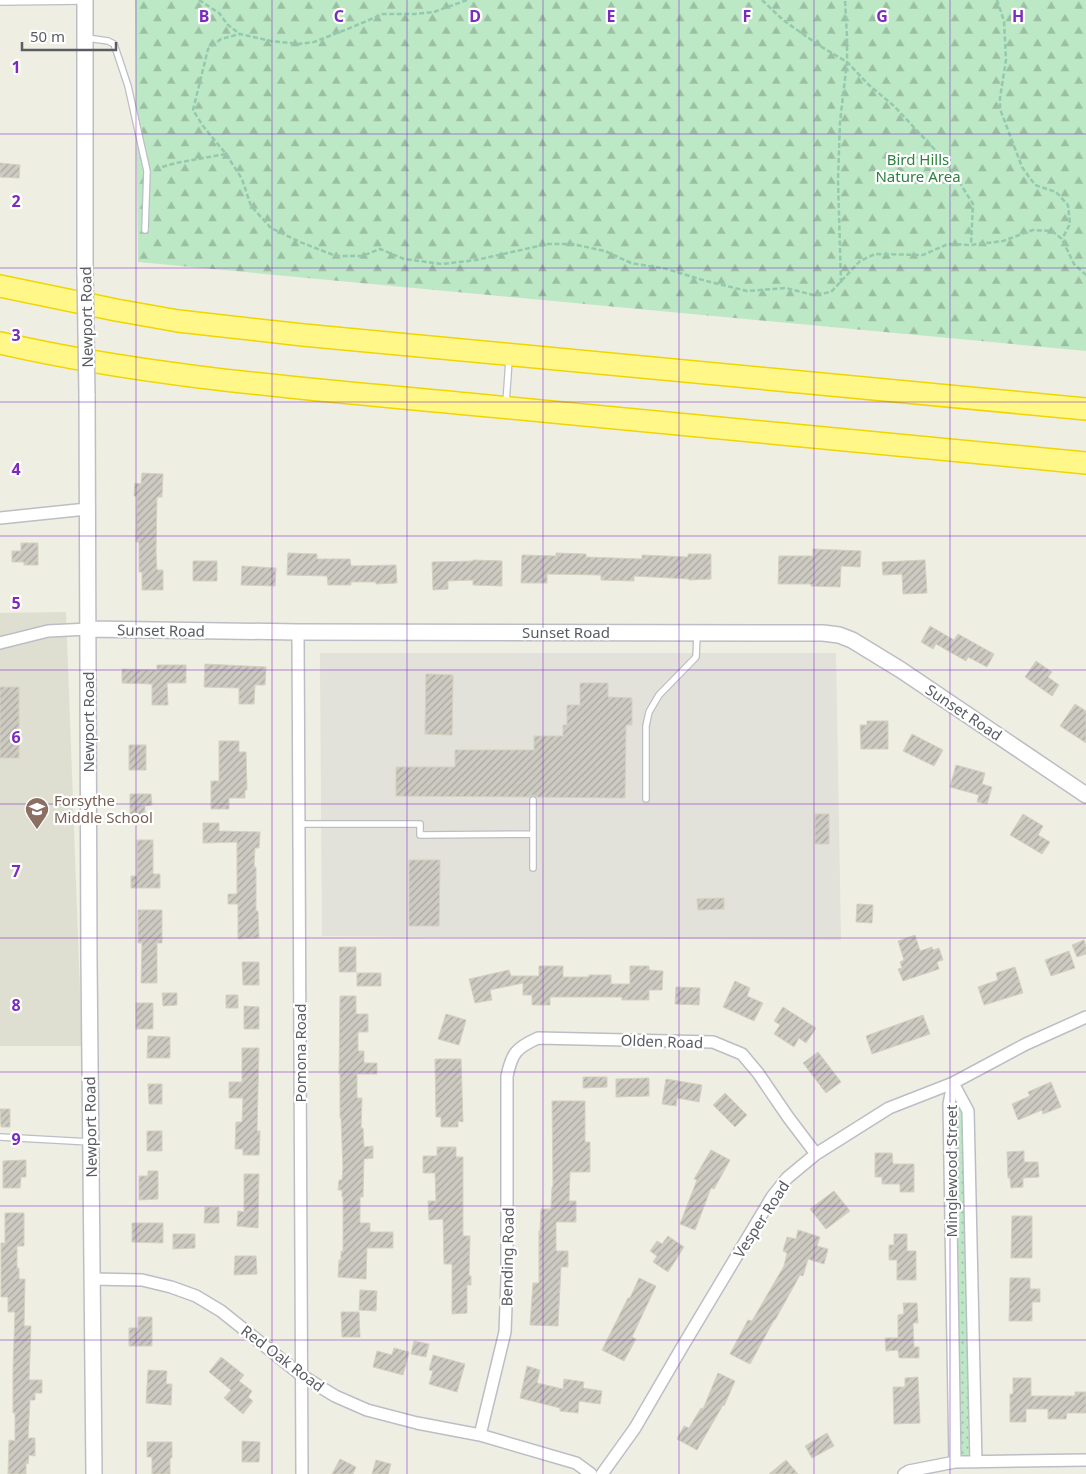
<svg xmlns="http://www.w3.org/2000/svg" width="1086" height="1474" font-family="'Noto Sans',sans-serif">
<defs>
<pattern id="grass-dots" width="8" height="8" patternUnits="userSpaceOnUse" patternTransform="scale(1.25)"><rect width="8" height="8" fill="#bce8c5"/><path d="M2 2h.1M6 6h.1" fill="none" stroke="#9cbfa4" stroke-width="1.8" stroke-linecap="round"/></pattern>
<pattern id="forest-firs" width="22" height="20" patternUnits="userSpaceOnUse" patternTransform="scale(1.25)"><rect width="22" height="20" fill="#bce8c5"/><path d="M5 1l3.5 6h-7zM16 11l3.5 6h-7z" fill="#9cbfa4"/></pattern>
<pattern id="building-hatch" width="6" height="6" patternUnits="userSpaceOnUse" patternTransform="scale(1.25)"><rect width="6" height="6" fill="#cccac1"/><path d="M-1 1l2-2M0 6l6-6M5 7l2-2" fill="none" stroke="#a9a7a0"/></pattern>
</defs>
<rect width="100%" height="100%" fill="#efeee2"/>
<path fill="#e2e1da" d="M320,653H836L841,940L322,936Z"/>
<path fill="#deded1" d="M66,612L82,1046H0V613Z"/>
<path fill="url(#grass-dots)" d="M957,1100L963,1104L969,1454L967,1457L963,1456L961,1453L956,1104Z"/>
<path fill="url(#forest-firs)" d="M135,0H1086V351L138,262Z"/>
<path fill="url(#building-hatch)" stroke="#d4d1c0" d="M0,163L20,165L19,178L0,177Z
M142,473L163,474L162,497H157L156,552L157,570H163V590H142V572H139V542H136L137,496H134L135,483L141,484Z
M21,543H38V565H24V562H12V551H21Z
M813,549L861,551L860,567L841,566L840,587L811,586V584H778L779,556H813Z
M288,553L317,554V559H350L351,566L396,565L397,583L376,584V582H351V585H328L327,576L287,575Z
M556,553L586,554V557L642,559V555L688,557V554H711V579L689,580V579L634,576V581L601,580V575L547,574V583H521L522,555L556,556Z
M473,560L502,561V586L473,585V580L448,581V589L433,590L432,562L473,561Z
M925,560L927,593L903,594L902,574L883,575L882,562Z
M193,561H217V581H193Z
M242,566L276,568L275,586L241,585Z
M930,626L954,640L958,634L994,654L987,667L968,657L966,661L936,644L933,649L921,642Z
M1036,661L1052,672L1048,677L1059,685L1052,696L1025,677Z
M205,664L266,667L265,685H255L254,704H239V688L204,687Z
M157,665H186V683H167L168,705H152V684L122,683V669L157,670Z
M426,674L453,675L452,735L425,734Z
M580,683H608V697L632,698V725H626L625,798L537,797L533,795L529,797L396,796V767H455V750H534V736H563V725H567V705H580Z
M0,687H19V758H0Z
M1075,704L1086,711V743L1060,726Z
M867,721H888V749H861L860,725H867Z
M912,734L943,750L934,766L903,751Z
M219,741H239V752H246L247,790H245V798H229V809H211V781H219Z
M129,745H146V770H129Z
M956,765L985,773L982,784L992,787L987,804L977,802L979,795L950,787Z
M130,794H151L152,805L145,806V816H130Z
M815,814H829V844H815Z
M1023,814L1043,826L1038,835L1050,842L1042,854L1010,835Z
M203,823H219V831L260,832L259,848H255L254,867H256V911H258L259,938L238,939V904H228V894H237V842L203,843Z
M137,840H153V874H160V888H131V876H137Z
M409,860H440L439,926H409Z
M724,898V909L698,910L697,899Z
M857,904L873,905L872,923L856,922Z
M138,910H162V943H157V983H141L142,943H138Z
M915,935L920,951L932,947L933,950L939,948L943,960L937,962L939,969L903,981L898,969L902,968L900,962L904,960L898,941Z
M1084,940L1086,947V954L1077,957L1072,945Z
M339,947H356V972H339Z
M1069,951L1075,968L1051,976L1045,960Z
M242,962H259V985H243Z
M539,966H563V977H589V975H611V984H630V966H649V970L663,971L662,990H649V1000H622V997H550V1005H532V995H523V983L490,990L492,1000L475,1003L469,979L509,970L511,976H539Z
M1015,967L1023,993L984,1005L978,987L998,980L996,973Z
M357,973H381V986H357Z
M735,981L750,988L747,996L763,1003L754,1021L723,1007Z
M676,987L700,988L699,1005L675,1004Z
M162,993H177V1005L163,1006Z
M226,995H238V1008H226Z
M340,996H356V1014H368V1032H358V1051H364V1063H377V1074H357V1098H362L361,1128H363L364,1147L373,1146V1158L364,1159L363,1197H360V1223H370V1232H393V1248H367L366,1279L338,1277L339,1260H341V1251L343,1252V1197H342V1190H338L339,1180H342L343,1168L341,1118H340V1074H339Z
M136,1003H153V1029H136Z
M244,1006L259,1007V1029H244Z
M783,1007L816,1028L806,1043L799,1038L794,1047L774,1034L780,1025L774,1021Z
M446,1014L466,1020L459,1045L438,1039Z
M923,1015L930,1034L872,1054L866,1036Z
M148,1036L170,1037V1058H147Z
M242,1048H259L257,1131H260L259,1155H243V1149H235L236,1122H242L243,1098H229V1082H242Z
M818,1052L841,1082L826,1093L803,1063Z
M435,1059H461L463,1122L458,1121V1127H441V1117H436Z
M583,1077H607V1087L583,1088Z
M649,1078V1096L616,1097V1079Z
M666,1079L702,1085L699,1102L677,1098L676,1106L662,1104Z
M1051,1082L1061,1107L1043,1114L1042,1110L1018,1120L1012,1104L1030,1096L1028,1092Z
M148,1084H162V1104H149Z
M725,1093L747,1115L735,1127L713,1105Z
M552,1101H585V1142H590V1172H570L569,1201H576V1222H556V1251H568V1267H561L558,1326L530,1325L533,1283H539V1231H540L541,1209H551L552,1187H553Z
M0,1109H10V1127H1Z
M147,1131H162V1151H147Z
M437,1147H456V1157H463V1236H470L469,1276H471V1285H467V1313L452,1314V1264H444L443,1219L429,1220L428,1201H436L435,1173H423V1156H437Z
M711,1150L730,1160L714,1189L711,1188L695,1230L680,1224L697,1180L694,1179Z
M1024,1151V1162H1038L1039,1177L1023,1178V1187L1011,1188L1010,1178H1008L1007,1152Z
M875,1153H892L893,1164H914V1192H900V1184H882V1177H875Z
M26,1160V1177H21L20,1188H3V1161Z
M148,1171H158V1199L139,1200V1176H148Z
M244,1174H259L258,1228L237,1226L238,1211L244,1212Z
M834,1191L850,1211L826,1229L810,1209Z
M205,1207H219V1223H204Z
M5,1213H24V1246H17V1268H19V1279H25L24,1326H31L29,1380H42V1393H35V1400H30L28,1438H35V1456L29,1455L28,1464L26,1463V1474H8L9,1440L15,1441V1413H13V1369L15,1312H8V1297H1V1243H5Z
M1012,1216H1032V1258H1011Z
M132,1223H163V1243L132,1242Z
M798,1230L820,1237L817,1246L828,1249L824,1264L808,1259L803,1276L800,1275L775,1320H774L750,1364L730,1354L748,1320L752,1321L784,1266L787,1253L783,1251L787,1237L796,1239Z
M173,1234H195V1248L173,1249Z
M894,1234H907V1251H916V1280H897V1260H889V1245H894Z
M668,1236L684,1247L668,1272L653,1262L657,1256L650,1251L657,1241L662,1244Z
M235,1256H256L257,1274L234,1275Z
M639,1278L656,1286L632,1337L636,1339L624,1361L602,1350L628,1298H630Z
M1010,1278H1030V1289H1040V1302H1032V1321H1009Z
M360,1290L377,1291L376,1311L359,1310Z
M903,1303H917L918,1323H913L914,1347H919V1358H899L898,1350L886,1351L885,1338H898V1315L904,1314Z
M341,1312H359L360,1337H342Z
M138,1317H152V1346H129V1328H138Z
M414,1341L429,1344L426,1357L411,1354Z
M394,1348L409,1352L403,1375L373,1367L377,1351L392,1355Z
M433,1355L465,1364L457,1392L429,1384L433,1371L429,1370Z
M221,1357L244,1375L239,1381L252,1391L248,1397L253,1401L243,1414L224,1398L231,1390L209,1372Z
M527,1366L540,1370L537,1383L563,1389L564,1379L584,1382L583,1388L602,1391L600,1404L579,1401L578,1413L560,1411V1408L520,1398Z
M148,1370L167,1371L166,1384H172L171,1405L146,1403Z
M718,1373L735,1381L724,1406L723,1405L697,1450L677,1439L684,1426L689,1428L701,1408L703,1409Z
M918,1377L920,1423L894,1424L893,1387H905V1378Z
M1013,1378H1031V1396H1075V1392H1086V1413H1067L1066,1419H1048V1409H1026V1422H1010V1394H1013Z
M827,1433L834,1446L812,1458L805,1446Z
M242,1441L260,1442L259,1462H242Z
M147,1442H172V1458H170V1474H152V1457H147Z
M340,1459L356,1467L353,1474H332Z
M376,1460L391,1464L388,1474H372Z
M786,1460L798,1474H769Z"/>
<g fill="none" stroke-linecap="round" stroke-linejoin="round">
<g stroke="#bcbec5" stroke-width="8">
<path id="service" d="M0,2L85,1
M87,38L108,41L114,44L128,86L147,171L145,230
M506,403L509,360
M646,799V726L649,712L659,695L696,657L697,635
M533,800V834
M299,824H420V835L533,834V868
M0,1137L90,1142"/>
</g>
<g stroke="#bcbec5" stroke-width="14">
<path id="minor" d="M0,518L87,509
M298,632L302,1474
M0,643L48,631L88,629
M953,1083L968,1111L976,1462
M953,1083L949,1104L955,1462
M92,1279L142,1280L171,1287L196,1296L221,1311L301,1375L335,1396L367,1410L417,1423L480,1435L576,1463L591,1474
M480,1435L505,1332L507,1279V1076C512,1053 516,1048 538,1038L713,1042L742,1054L758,1073L788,1117L816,1154
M602,1474L635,1428L681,1349L772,1197L787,1178L816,1154L889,1108L953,1083L1026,1044L1086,1017
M904,1474L909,1471L955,1462L1086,1460"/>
</g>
<g stroke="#bcbec5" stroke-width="18">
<path id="tertiary" d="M85,0V273
M87,394L89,959L94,1474
M88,629L298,632L771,633H823L839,635L852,640L901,670L1086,795"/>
</g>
<g stroke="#f1d500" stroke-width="24">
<path id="motorway" d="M0,286L116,310L178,321L303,335L1086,409
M0,343C153,378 312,389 468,404C674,424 880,443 1086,463"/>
</g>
<path stroke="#94c9ae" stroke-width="2.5" stroke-dasharray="5 2.5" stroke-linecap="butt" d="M199,0L219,13L228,25L240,34
M467,0L434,12L415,14H383L350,28L314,42L298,44L271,41L240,34L221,39L208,49L193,110L203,126L226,154L242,179L251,206L271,228L300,242L336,256H362L380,249L404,259L442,264L476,260L548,244H572L605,251L631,263L667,269L706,281L747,291L786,288L813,295L831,292L860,261L875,254L923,255L948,244L971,245L1003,241L1033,230L1052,231L1062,239L1074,264L1086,275
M762,0L783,20L820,46L847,62L869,85L894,106L938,153L958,180L973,204L971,245
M997,0L1004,21L1006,60L1000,98V109L1022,167L1035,185L1056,192L1068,205L1070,224L1062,239
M155,169L176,163L226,154
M841,283L838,180L840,122L847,62V37L845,0"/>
<use href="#service" stroke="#fff" stroke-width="5.5"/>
<use href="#minor" stroke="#fff" stroke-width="11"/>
<use href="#tertiary" stroke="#fff" stroke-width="15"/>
<use href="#motorway" stroke="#fff889" stroke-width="21"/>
<g stroke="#bcbec5" stroke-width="18" stroke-linecap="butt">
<path id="tertiary-bridge" d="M85,273L87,394"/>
</g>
<use href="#tertiary-bridge" stroke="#fff" stroke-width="15"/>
</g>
<path fill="none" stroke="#7b2cbf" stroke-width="1" stroke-opacity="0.55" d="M136,0V1474M272,0V1474M407,0V1474M543,0V1474M679,0V1474M814,0V1474M950,0V1474M0,134H1086M0,268H1086M0,402H1086M0,536H1086M0,670H1086M0,804H1086M0,938H1086M0,1072H1086M0,1206H1086M0,1340H1086"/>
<defs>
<g id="school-pin" transform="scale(1.25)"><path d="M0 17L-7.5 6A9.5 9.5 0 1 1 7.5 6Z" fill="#8d6e63" stroke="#fff"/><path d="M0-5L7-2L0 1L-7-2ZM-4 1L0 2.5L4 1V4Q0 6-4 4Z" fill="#fff"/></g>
</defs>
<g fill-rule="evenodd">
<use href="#school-pin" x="37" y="809"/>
</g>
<g text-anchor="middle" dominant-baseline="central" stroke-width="4.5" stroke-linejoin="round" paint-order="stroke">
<g font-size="15" fill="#2d8242" stroke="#fff">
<text x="918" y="159">Bird Hills<tspan x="918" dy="17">Nature Area</tspan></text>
</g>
<g font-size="15" fill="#5a5d64" stroke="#fff">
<text transform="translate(86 317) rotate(-91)">Newport Road</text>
<text transform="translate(161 630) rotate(1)">Sunset Road</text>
<text x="566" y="632">Sunset Road</text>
<text transform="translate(964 712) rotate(34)">Sunset Road</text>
<text transform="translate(88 722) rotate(-90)">Newport Road</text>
<text transform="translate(662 1041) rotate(2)">Olden Road</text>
<text transform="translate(300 1053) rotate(-90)">Pomona Road</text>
<text transform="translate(90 1127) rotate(-91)">Newport Road</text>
<text transform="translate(951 1171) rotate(-90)">Minglewood Street</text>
<text transform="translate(761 1219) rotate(-57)">Vesper Road</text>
<text transform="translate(507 1257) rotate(-89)">Bending Road</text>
<text transform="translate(283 1358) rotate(37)">Red Oak Road</text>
</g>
<g font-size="15" fill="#785e54" stroke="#fff" text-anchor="start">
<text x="54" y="800">Forsythe<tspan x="54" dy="17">Middle School</tspan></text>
</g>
</g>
<g font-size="16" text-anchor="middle" font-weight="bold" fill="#7b2cbf" stroke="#fff" stroke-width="4.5" stroke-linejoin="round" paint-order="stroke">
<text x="204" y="22">B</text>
<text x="339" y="22">C</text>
<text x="475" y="22">D</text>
<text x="611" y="22">E</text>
<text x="747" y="22">F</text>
<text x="882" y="22">G</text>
<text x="1018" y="22">H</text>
<text x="16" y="73">1</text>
<text x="16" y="207">2</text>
<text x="16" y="341">3</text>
<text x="16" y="475">4</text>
<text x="16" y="609">5</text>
<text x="16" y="743">6</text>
<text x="16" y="877">7</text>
<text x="16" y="1011">8</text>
<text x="16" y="1145">9</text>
</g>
<path d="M22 42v8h94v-8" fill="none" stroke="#5a5d64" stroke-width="2.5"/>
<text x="30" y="42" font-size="15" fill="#5a5d64" stroke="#ffffff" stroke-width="4" paint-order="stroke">50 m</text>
</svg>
